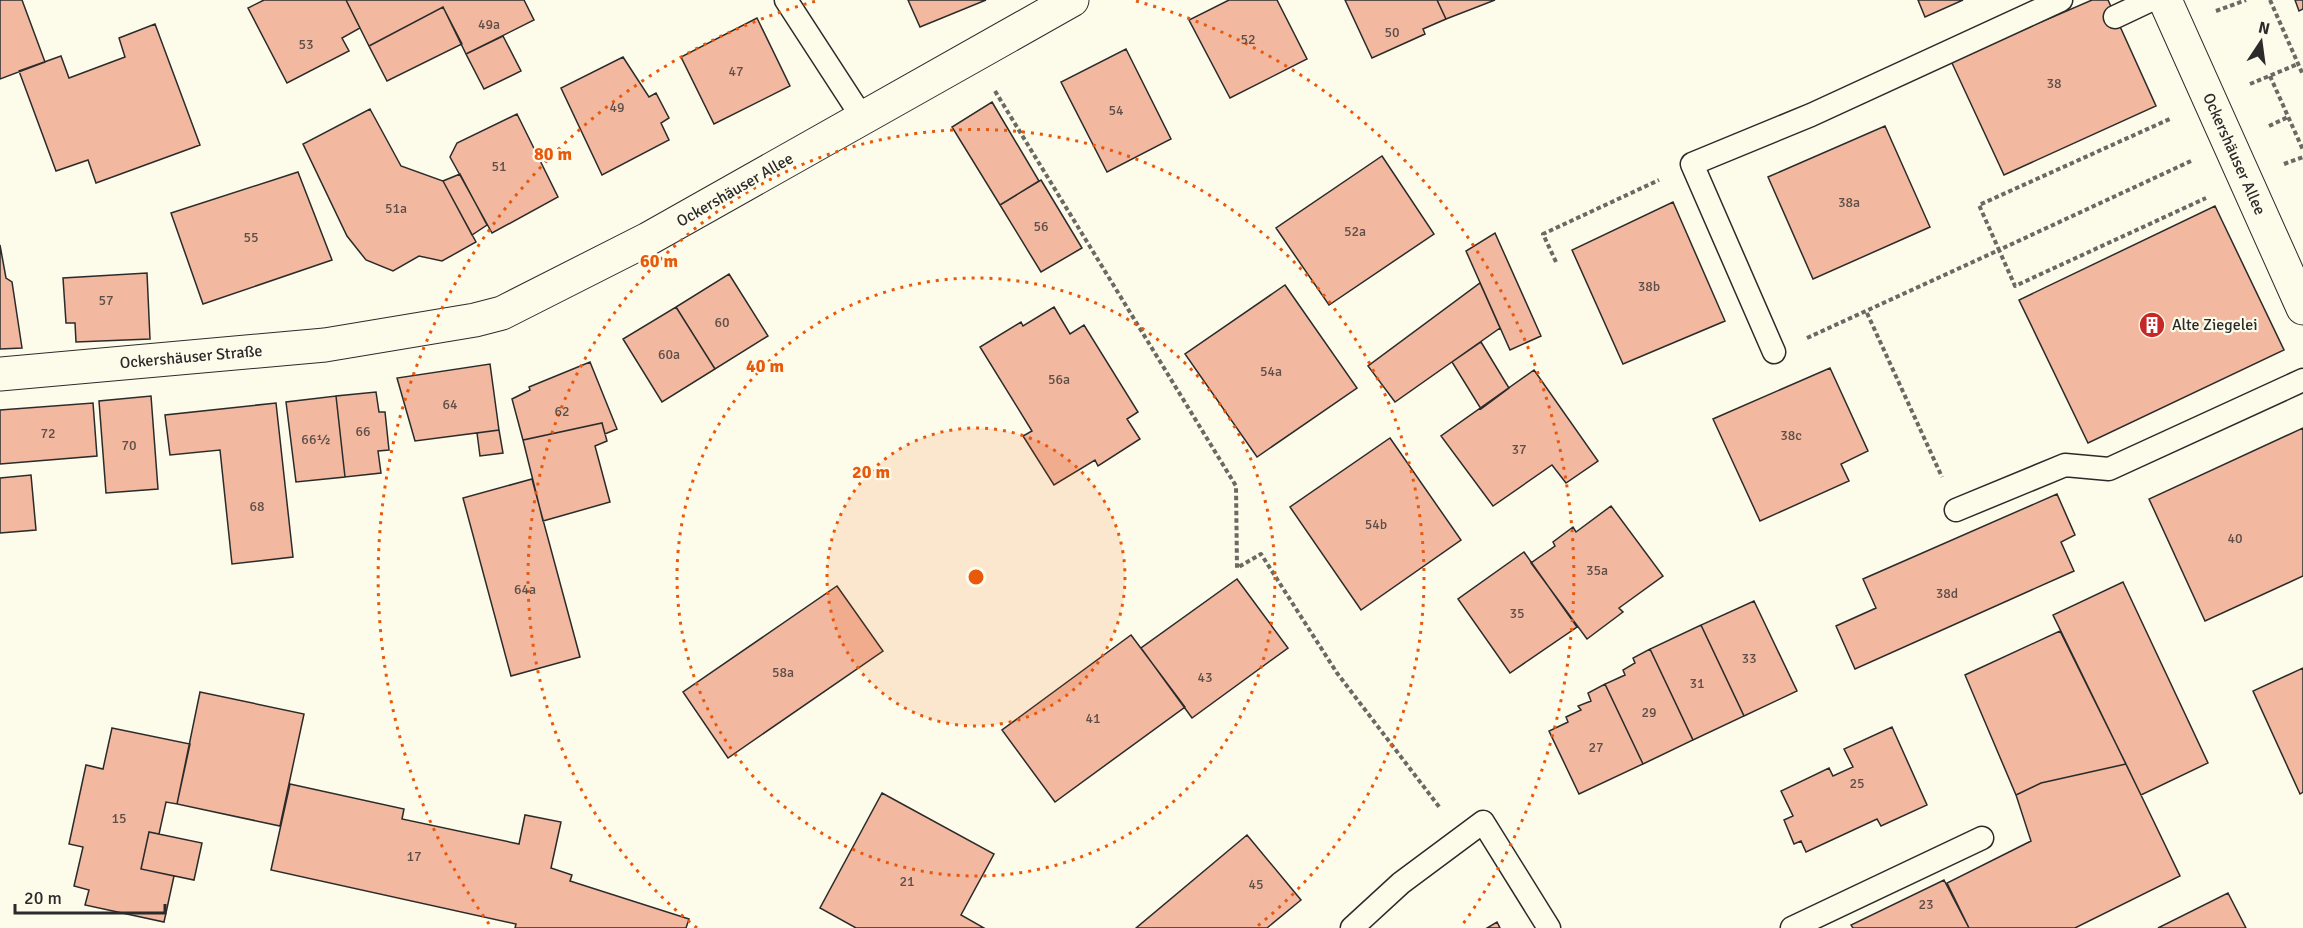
<svg xmlns="http://www.w3.org/2000/svg" width="2303" height="928" font-family="Signika,sans-serif">
<rect width="100%" height="100%" fill="#fdfbea"/>
<path fill="#f2b8a0" stroke="#2b2b2b" stroke-width="1.5" d="M0,0H22L45,62L0,79Z
M264,0H346L360,28L342,38L349,51L287,83L248,8Z
M346,0H524L534,20L466,54L443,7L369,46Z
M908,0H986L920,27Z
M1229,0H1277L1307,59L1230,98L1189,20Z
M1345,0H1437L1446,19L1423,29L1425,34L1372,58Z
M1437,0H1495L1446,19Z
M1918,0H1963L1925,17Z
M2092,0H2108L2156,106L2004,175L1951,61Z
M2295,0H2303V9L2299,11Z
M443,7L462,44L387,81L369,46Z
M757,18L790,86L714,124L681,57Z
M155,24L200,145L96,183L88,160L56,171L19,71L61,56L69,78L125,57L119,38Z
M503,36L521,71L484,89L466,54Z
M1126,49L1171,139L1107,172L1061,82Z
M623,57L649,97L656,93L669,118L661,123L669,140L602,175L561,88Z
M992,102L1039,181L1000,205L952,127Z
M370,109L401,166L443,181L476,242L442,261L419,256L393,271L366,260L347,236L303,144Z
M517,114L558,197L492,233L450,157L457,143Z
M1885,126L1930,227L1813,279L1768,177Z
M1382,156L1434,234L1329,305L1276,228Z
M298,172L332,260L203,304L171,213Z
M460,174L487,225L472,235L443,181Z
M1041,180L1082,248L1041,272L1000,205Z
M1673,202L1725,321L1623,364L1572,250Z
M2215,206L2284,350L2088,443L2019,300Z
M1495,233L1541,336L1510,350L1466,251Z
M0,245L6,278L12,282L22,348L0,349Z
M147,273L150,339L76,342L75,323H66L63,278Z
M729,274L768,336L715,369L676,307Z
M1480,283L1500,328L1395,402L1368,366Z
M1285,285L1357,388L1257,457L1185,354Z
M676,307L715,369L662,402L623,339Z
M1054,307L1070,334L1084,325L1138,412L1127,419L1140,439L1098,466L1095,460L1054,485L1023,436L1032,431L980,347L1021,322L1023,326Z
M1481,342L1509,388L1481,409L1452,362Z
M590,362L617,429L605,434L602,423L523,440L512,399L530,390L529,387Z
M490,364L499,430L415,441L397,378Z
M1830,368L1868,451L1841,464L1849,481L1760,521L1713,419Z
M1534,370L1598,461L1566,483L1552,465L1493,506L1441,436Z
M376,392L379,412H385L389,450L378,451L381,473L345,477L336,396Z
M151,396L158,489L106,493L99,401Z
M336,396L345,477L296,482L286,402Z
M93,403L97,456L0,464V410Z
M276,403L293,557L232,564L220,450L170,455L165,415Z
M602,423L607,441L595,446L610,502L543,521L523,440Z
M2303,428V576L2205,621L2149,499Z
M499,430L503,453L480,456L477,433Z
M1390,438L1461,540L1361,610L1290,507Z
M31,475L36,530L0,533V478Z
M532,479L580,657L511,676L463,498Z
M2057,494L2075,535L2061,542L2074,571L1855,669L1836,626L1876,608L1863,579Z
M1611,506L1663,576L1619,608L1623,612L1587,639L1531,563L1555,546L1553,542L1573,527L1576,532Z
M1524,552L1577,627L1510,673L1458,599Z
M1237,579L1288,648L1192,718L1141,648Z
M2123,582L2208,763L2141,795L2053,615Z
M837,586L883,651L728,758L683,692Z
M1754,601L1797,691L1744,716L1701,625Z
M1701,625L1744,716L1693,740L1650,649Z
M2060,631L2126,764L2041,783L2016,795L1965,675Z
M1131,635L1185,707L1055,802L1002,730Z
M1650,649L1693,740L1643,764L1605,684L1625,675L1623,670L1635,663L1633,658Z
M2303,668V792L2300,794L2253,691Z
M1605,684L1643,764L1579,794L1549,731L1568,722L1566,717L1581,710L1578,706L1591,701L1588,693Z
M200,692L304,714L280,826L177,804Z
M1892,727L1927,805L1881,826L1877,819L1806,852L1801,841L1794,844L1784,820L1793,816L1781,791L1829,768L1833,776L1853,767L1844,749Z
M112,728L190,744L177,804L166,802L159,834L149,832L141,869L174,876L164,922L85,905L89,890L74,886L83,847L69,844L86,765L103,769Z
M2126,764L2180,876L2075,928H1969L1947,883L2031,841L2016,795L2041,783Z
M290,784L404,809L402,819L519,844L525,815L561,822L551,868L572,875L570,881L689,919L686,928H515L516,924L271,870Z
M882,793L994,854L961,915L984,928H856L820,908Z
M149,832L202,843L194,880L141,869Z
M1247,835L1301,900L1267,928H1136Z
M1944,880L1969,928H1853L1851,925Z
M2228,893L2246,928H2158Z
M1497,922L1500,928H1487Z"/>
<g fill="none" stroke-linecap="round" stroke-linejoin="round">
<g stroke="#2b2b2b" stroke-width="25">
<path id="lane" d="M786,0L862,117
M2115,17L2151,0
M1774,352L1692,164L1811,115L2061,0
M1956,510L2065,465L2109,469L2303,380
M1352,928L1401,883L1483,822L1549,928
M1792,928L1982,838"/>
</g>
<g stroke="#2b2b2b" stroke-width="35">
<path id="street" d="M2165,0L2303,308"/>
</g>
<g stroke="#2b2b2b" stroke-width="35">
<path id="secondary" d="M0,374L325,345L475,320L502,313L648,239L1072,0"/>
</g>
<path stroke="#6a6964" stroke-width="4" stroke-dasharray="4.5 3" stroke-linecap="butt" d="M2270,0L2303,75
M2216,11L2246,0
M2270,76L2303,150
M2250,84L2298,64
M995,91L1236,486L1237,568L1261,554L1337,673L1440,808
M2269,126L2288,117
M2191,161L1999,250L2015,286L2206,198
M2284,164L2303,157
M1556,262L1543,234L1659,180
M1867,313L1942,477
M1807,338L1999,250L1979,205L2172,118"/>
<use href="#lane" stroke="#fdfbea" stroke-width="22"/>
<use href="#street" stroke="#fdfbea" stroke-width="33"/>
<use href="#secondary" stroke="#fdfbea" stroke-width="33"/>
</g>
<circle cx="976" cy="577" r="149" fill="#e8590c" fill-opacity=".12"/>
<g fill="none" stroke="#e8590c" stroke-width="3" stroke-dasharray="3 6">
<circle cx="976" cy="577" r="149"/>
<circle cx="976" cy="577" r="299"/>
<path d="M697 928A448 448 0 1 1 1255 928"/>
<path d="M489 924A598 598 0 0 1 816 1M1136 1A598 598 0 0 1 1463 924"/>
</g>
<defs>
<g id="building-disc" transform="scale(1.35)"><circle r="9.5" fill="#c62828" stroke="#fdfbea"/><path d="M-4-6H4V6H1V3H-1V6H-4ZM-2.5-4.3h1.7v1.8h-1.7ZM.8-4.3h1.7v1.8H.8ZM-2.5-1h1.7V.8h-1.7ZM.8-1h1.7V.8H.8Z" fill="#fff"/></g>
</defs>
<g fill-rule="evenodd">
<use href="#building-disc" x="2152" y="325"/>
</g>
<g text-anchor="middle" dominant-baseline="central" stroke-width="4.5" stroke-linejoin="round" paint-order="stroke">
<g font-size="14" fill="#5d4e48">
<text x="489" y="24">49a</text>
<text x="1392" y="32">50</text>
<text x="1248" y="39">52</text>
<text x="306" y="44">53</text>
<text x="736" y="71">47</text>
<text x="2054" y="83">38</text>
<text x="617" y="107">49</text>
<text x="1116" y="110">54</text>
<text x="499" y="166">51</text>
<text x="1849" y="202">38a</text>
<text x="396" y="208">51a</text>
<text x="1041" y="226">56</text>
<text x="1355" y="231">52a</text>
<text x="251" y="237">55</text>
<text x="1649" y="286">38b</text>
<text x="106" y="300">57</text>
<text x="722" y="322">60</text>
<text x="669" y="354">60a</text>
<text x="1271" y="371">54a</text>
<text x="1059" y="379">56a</text>
<text x="450" y="404">64</text>
<text x="562" y="411">62</text>
<text x="363" y="431">66</text>
<text x="48" y="433">72</text>
<text x="1791" y="435">38c</text>
<text x="316" y="439">66½</text>
<text x="129" y="445">70</text>
<text x="1519" y="449">37</text>
<text x="257" y="506">68</text>
<text x="1376" y="524">54b</text>
<text x="2235" y="538">40</text>
<text x="1597" y="570">35a</text>
<text x="525" y="589">64a</text>
<text x="1947" y="593">38d</text>
<text x="1517" y="613">35</text>
<text x="1749" y="658">33</text>
<text x="783" y="672">58a</text>
<text x="1205" y="677">43</text>
<text x="1697" y="683">31</text>
<text x="1649" y="712">29</text>
<text x="1093" y="718">41</text>
<text x="1596" y="747">27</text>
<text x="1857" y="783">25</text>
<text x="119" y="818">15</text>
<text x="414" y="856">17</text>
<text x="907" y="881">21</text>
<text x="1256" y="884">45</text>
<text x="1926" y="904">23</text>
</g>
<g font-size="16" fill="#2b2b2b" stroke="#fdfbea">
<text transform="translate(2234 154) rotate(66)">Ockershäuser Allee</text>
<text transform="translate(735 190) rotate(-30)">Ockershäuser Allee</text>
<text transform="translate(191 357) rotate(-5)">Ockershäuser Straße</text>
</g>
<g font-size="16" fill="#2b2b2b" stroke="#fdfbea" text-anchor="start">
<text x="2172" y="325">Alte Ziegelei</text>
</g>
</g>
<circle cx="976" cy="577" r="9" fill="#e8590c" stroke="#fdfbea" stroke-width="3"/>
<g font-size="18" text-anchor="middle" font-weight="bold" fill="#e8590c" stroke="#fdfbea" stroke-width="4.5" stroke-linejoin="round" paint-order="stroke">
<text x="553" y="160">80 m</text>
<text x="659" y="267">60 m</text>
<text x="765" y="372">40 m</text>
<text x="871" y="478">20 m</text>
</g>
<g transform="translate(2261 42) rotate(13)" stroke="#fdfbea" stroke-width="4.5" paint-order="stroke">
<path d="M0-4.5L10 22L0 15L-10 22Z" fill="#2b2b2b"/>
<text y="-9" font-size="16" font-weight="bold" text-anchor="middle" fill="#2b2b2b">N</text>
</g>
<path d="M15 904v9h150v-9" fill="none" stroke="#2b2b2b" stroke-width="3"/>
<text x="24" y="904" font-size="18" fill="#2b2b2b" stroke="#fdfbea" stroke-width="4.5" paint-order="stroke">20 m</text>
</svg>
